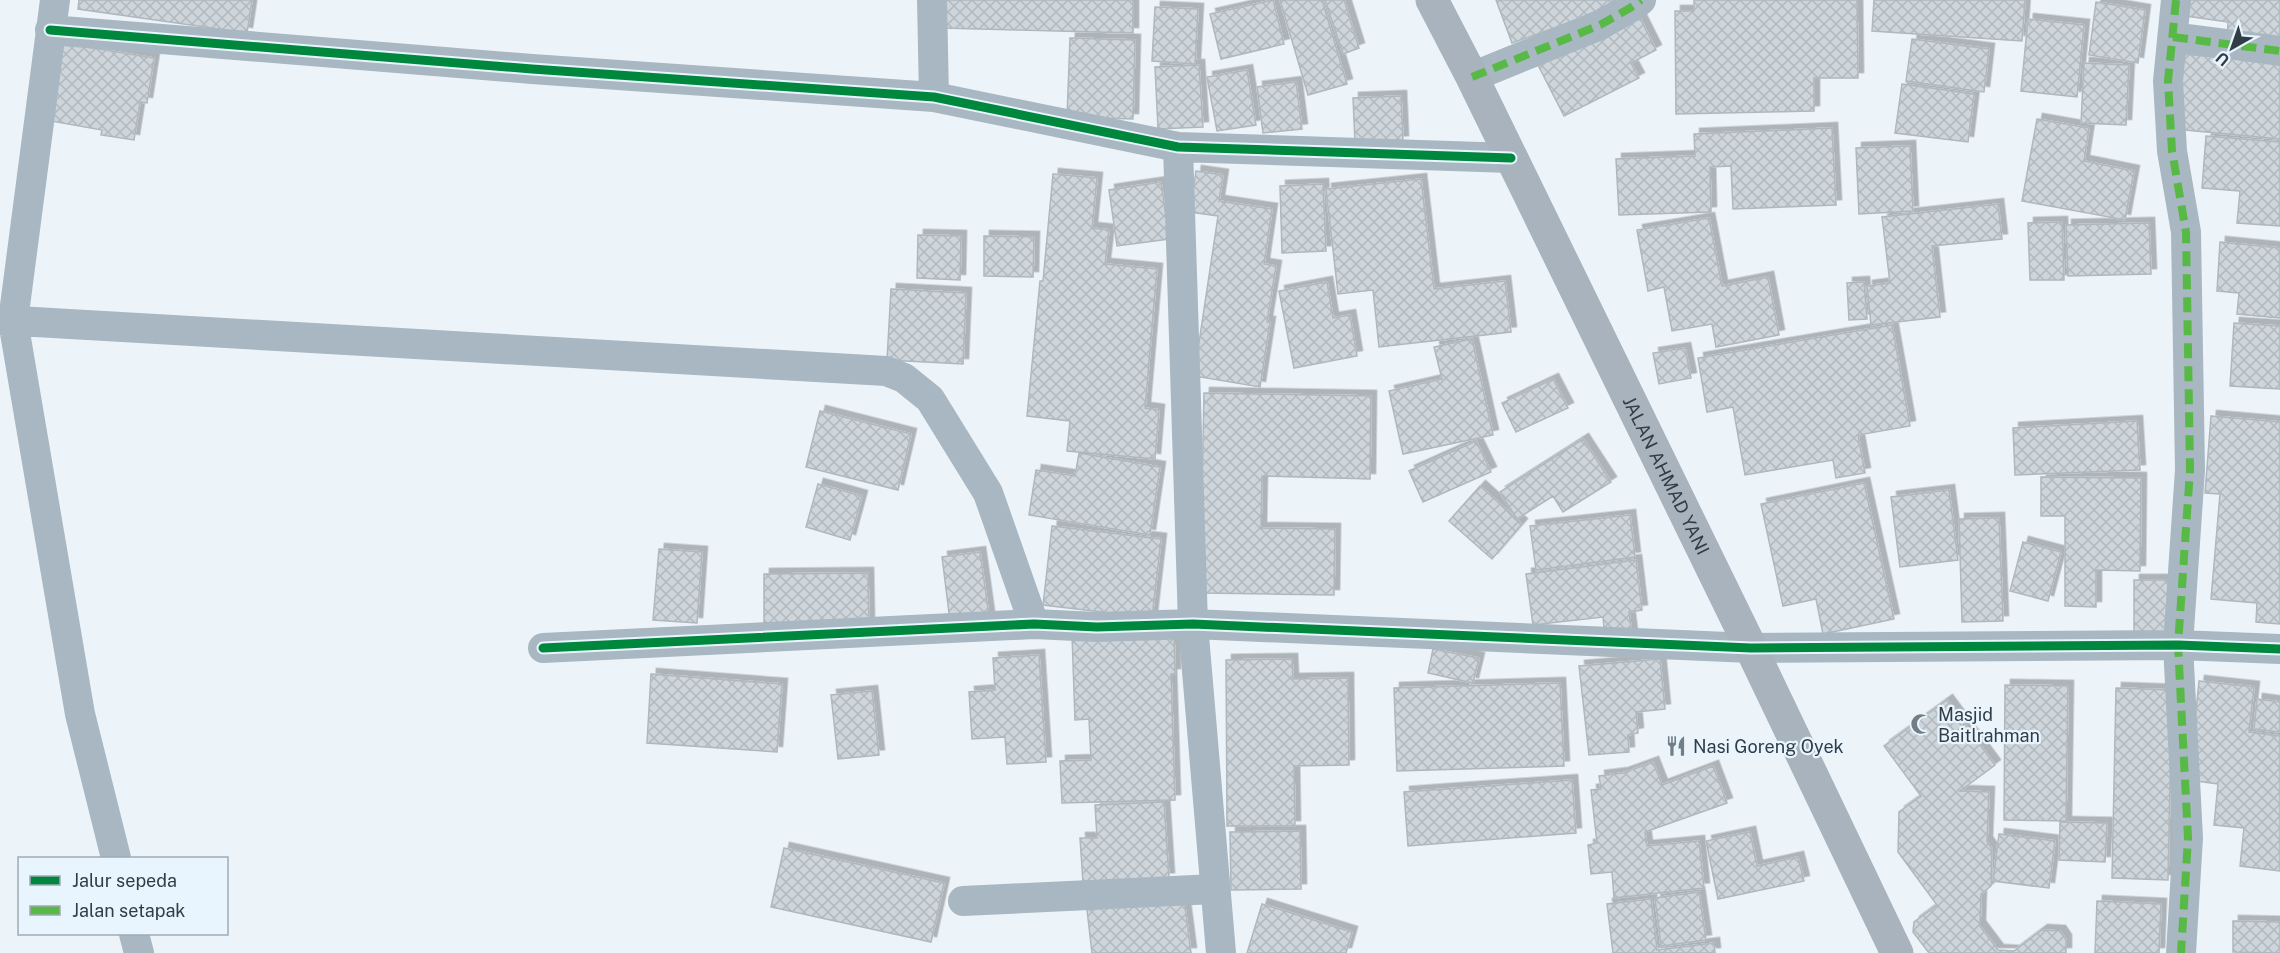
<svg xmlns="http://www.w3.org/2000/svg" width="2280" height="953" font-family="'Public Sans',sans-serif">
<defs>
<pattern id="building-cross-hatch" width="8" height="8" patternUnits="userSpaceOnUse" patternTransform="scale(1.5)"><rect width="8" height="8" fill="#ced6dc"/><path d="M0 0l8 8M0 8l8-8" fill="none" stroke="#b1b9be"/></pattern>
<filter id="shadow"><feDropShadow dx="5.5" dy="-5.5" stdDeviation="0" flood-color="#0004"/></filter>
</defs>
<rect width="100%" height="100%" fill="#edf4f9"/>
<path fill="url(#building-cross-hatch)" stroke="#afb8be" stroke-width="1.5" filter="url(#shadow)" d="M79,0H252L247,33L78,9Z
M942,0H1133V33L941,28Z
M1273,0L1284,44L1221,59L1210,14Z
M1280,0H1322L1347,84L1308,95Z
M1325,0H1344L1359,48L1343,54Z
M1496,0H1629L1630,1L1512,43Z
M1694,0H1857L1858,78H1814V111L1676,114L1675,11H1694Z
M1874,0H2025L2022,41L1872,31Z
M2188,0H2280V48L2227,41L2228,22L2186,16Z
M2096,2L2145,10L2138,63L2089,55Z
M1155,7L1198,9L1195,64L1152,61Z
M1637,12L1656,50L1631,63L1639,78L1564,116L1537,63Z
M2028,19L2084,25L2077,97L2021,91Z
M1070,38L1135,40L1133,119L1067,117Z
M1912,39L1989,49L1984,92L1906,81Z
M62,43L154,58L147,103L140,102L134,140L101,135L102,130L51,121Z
M2181,54L2280,63V139L2175,129Z
M2084,63L2129,65L2126,125L2081,123Z
M1199,65L1203,127L1158,129L1155,67Z
M1247,70L1256,125L1217,131L1207,77Z
M1296,82L1302,129L1263,133L1257,87Z
M1902,84L1974,94L1968,142L1895,133Z
M1401,96L1403,141L1355,143L1353,98Z
M2037,119L2089,128L2084,161L2134,171L2125,220L2022,201Z
M1832,128L1836,205L1733,209L1731,166L1710,167L1711,212L1619,215L1616,159L1695,156L1694,134Z
M2206,136L2280,142V226L2237,223L2240,191L2202,188Z
M1910,146L1913,211L1859,214L1856,148Z
M1196,171L1223,175L1219,201L1272,209L1264,264L1276,266L1267,322H1270L1260,387L1194,376L1218,216L1190,212Z
M1053,174L1097,178L1092,228L1109,230L1105,264L1157,269L1145,408L1159,410L1155,459L1067,451L1070,421L1027,416L1040,281H1043Z
M1421,179L1434,289L1505,281L1511,332L1379,347L1373,290L1338,294L1326,189Z
M1161,182L1169,239L1117,246L1109,190Z
M1323,184L1326,251L1282,253L1280,186Z
M1998,204L2002,239L1932,246L1940,317L1871,325L1867,286L1890,283L1882,217Z
M1709,218L1722,286L1768,277L1779,335L1716,347L1712,324L1672,331L1664,287L1648,291L1637,230Z
M2062,222L2064,280H2030L2028,223Z
M2149,223L2151,274L2068,276L2066,225Z
M918,235L961,236L960,280L917,278Z
M984,236L1034,237L1033,277L984,276Z
M2220,242L2280,248V318L2237,314L2239,293L2217,291Z
M1327,282L1333,318L1350,315L1357,356L1294,368L1279,291Z
M1864,282L1867,319L1849,320L1847,283Z
M891,289L966,293L963,364L887,360Z
M2234,323L2280,326V389L2230,386Z
M1892,325L1910,426L1858,435L1865,473L1836,478L1833,460L1745,475L1733,407L1707,412L1698,358Z
M1472,339L1493,435L1403,454L1389,391L1442,379L1434,347Z
M1685,348L1691,378L1659,384L1653,353Z
M1553,379L1568,408L1516,432L1502,403Z
M1204,393L1371,396L1370,479L1262,476L1261,528L1335,529L1334,595L1200,593Z
M820,411L911,434L898,490L806,467Z
M2211,416L2280,422V624L2256,622L2257,603L2211,599L2220,494L2205,493Z
M2137,421L2140,470L2015,475L2013,428Z
M1583,439L1611,482L1563,512L1553,496L1517,519L1500,492Z
M1476,441L1491,472L1423,502L1409,471Z
M1079,453L1160,467L1150,535L1029,515L1036,470L1075,476Z
M2041,477L2141,478L2140,571L2096,570V607L2065,606V516H2041Z
M1864,483L1894,619L1823,634L1816,599L1783,606L1761,504Z
M818,484L862,496L850,540L806,527Z
M1480,486L1522,524L1492,559L1449,521Z
M1949,490L1958,560L1900,567L1891,497Z
M1630,515L1635,557L1536,570L1530,526Z
M1999,518L2003,621L1962,622L1959,519Z
M1052,526L1161,539L1152,618L1043,605Z
M2023,542L2061,552L2048,601L2010,591Z
M659,549L702,552L697,623L653,620Z
M980,552L989,616L950,621L942,557Z
M1636,560L1642,610L1629,612L1632,635L1605,638L1603,617L1533,625L1526,574Z
M868,573L869,626H764V574Z
M2134,580H2175V639H2134Z
M1174,632L1175,674H1171L1175,800L1062,803L1060,761L1091,760L1089,719L1075,720L1072,635Z
M1433,649L1479,658L1473,683L1428,673Z
M1039,655L1046,762L1007,764L1005,737L972,739L969,692L995,690L993,658Z
M1292,659L1293,679L1348,678L1349,765L1294,766L1295,826H1227L1226,660Z
M1660,659L1665,709L1636,712L1638,733L1628,735L1629,752L1589,755L1579,666Z
M651,674L782,684L777,752L647,743Z
M2199,681L2254,687L2249,732L2280,736V871L2240,866L2244,828L2214,825L2218,784L2189,780Z
M1560,683L1564,766L1397,771L1394,688Z
M2005,685L2068,686L2066,821L2004,820Z
M2116,688L2172,690L2168,880L2112,878Z
M872,691L879,755L838,759L831,695Z
M2257,699L2280,702V732L2254,729Z
M1947,700L1995,765L1960,791L1989,792L1987,842L1992,849L1991,886L1981,894L1980,926L1998,950L2014,951L2042,930L2060,931L2066,940V953H1929L1913,932L1914,922L1937,905L1898,852L1899,812L1921,796L1884,746Z
M1653,762L1662,785L1713,766L1727,803L1645,832L1647,846L1699,841L1704,888L1614,898L1612,872L1591,874L1588,845L1597,843L1591,790L1601,789L1599,776L1623,773Z
M1572,780L1576,833L1408,846L1404,792Z
M1164,802L1169,878L1083,883L1080,838H1097L1095,805Z
M2060,822L2107,823L2105,862L2059,860Z
M1300,831L1301,889L1231,890L1230,832Z
M1750,832L1757,866L1798,857L1804,881L1718,899L1706,841Z
M1999,834L2055,841L2049,888L1993,881Z
M784,848L944,883L931,942L771,907Z
M1699,892L1706,940L1661,946L1655,898Z
M1184,899L1191,953H1092L1087,910Z
M1651,899L1657,950L1714,943L1715,953H1613L1607,904Z
M2097,901L2161,904L2159,953H2095Z
M1262,904L1352,932L1346,953H1247Z
M2233,921L2280,922V953L2233,952Z"/>
<g fill="none" stroke-linecap="round" stroke-linejoin="round">
<path stroke="#a8b7c1" stroke-width="30" d="M55,0L13,321L80,714L116,858
M932,0L934,97
M2176,0L2168,81L2172,151L2186,232L2190,470L2178,645L2188,838L2181,953
M50,30L532,69L934,97L1178,147L1511,158
M2173,37L2280,51
M1472,77L1600,25L1630,8L1641,0
M1178,147L1193,624L1221,953
M0,320L886,371L904,378L930,399L988,493L1034,624
M543,648L1034,624L1097,627L1193,624L1751,648L2178,645L2280,649
M963,901L1215,889
M134,934L139,953"/>
<path stroke="#a8b3bd" stroke-width="33" id="s1" d="M1432,0L1472,77L1751,648L1897,953"/>
<path stroke="#58b947" stroke-width="8" stroke-dasharray="15 8" stroke-linecap="butt" d="M2176,0L2168,81L2172,151L2186,232L2190,470L2178,645L2188,838L2181,953
M2173,37L2280,51
M1472,77L1600,25L1630,8L1641,0"/>
<g stroke="#e8f5fe" stroke-width="13">
<path id="cycleway" d="M50,30L532,69L934,97L1178,147L1511,158
M543,648L1034,624L1097,627L1193,624L1751,648L2178,645L2280,649"/>
</g>
<use href="#cycleway" stroke="#00873e" stroke-width="9"/>
</g>
<defs>
<g id="mosque-bare" transform="scale(1.62)"><path d="M3.5-4.9A6 6 0 1 0 3.5 4.9A5 5 0 1 1 3.5-4.9Z" fill="#737d85" stroke="#e8f5fe" stroke-width="2.5" paint-order="stroke"/></g>
<g id="restaurant-bare" transform="scale(1.62)"><path d="M-5-6h1v4h1v-4h1v4h1v-4h1v5L-1.5 .5V6h-2V.5L-5-1ZM5-6V6H3V1.5H1.5Q1.5-4 5-6Z" fill="#737d85" stroke="#e8f5fe" stroke-width="2.5" paint-order="stroke"/></g>
</defs>
<g fill-rule="evenodd">
<use href="#mosque-bare" x="1921" y="724"/>
<use href="#restaurant-bare" x="1676" y="746"/>
</g>
<g text-anchor="middle" dominant-baseline="central" stroke-width="4.5" stroke-linejoin="round" paint-order="stroke">
<g font-size="18" fill="#313d46" stroke="#e8f5fe">
<text stroke="none"><textPath href="#s1" startOffset="530">JALAN AHMAD YANI</textPath></text>
</g>
<g font-size="18" fill="#313d46" stroke="#e8f5fe" text-anchor="start">
<text x="1938" y="714">Masjid<tspan x="1938" dy="21">Baitlrahman</tspan></text>
<text x="1693" y="746">Nasi Goreng Oyek</text>
</g>
</g>
<rect x="18" y="857" width="210" height="78" fill="#e8f5fe" stroke="#9fabb4" stroke-width="1.5"/>
<rect x="30" y="876" width="30" height="9" fill="#00873e" stroke="#9fabb4" stroke-width="1.5"/>
<text x="72" y="887" font-size="18" fill="#313d46">Jalur sepeda</text>
<rect x="30" y="906" width="30" height="9" fill="#58b947" stroke="#9fabb4" stroke-width="1.5"/>
<text x="72" y="917" font-size="18" fill="#313d46">Jalan setapak</text>
<g transform="translate(2232 48) rotate(220)" stroke="#e8f5fe" stroke-width="4.5" paint-order="stroke">
<path d="M0-4.5L10 22L0 15L-10 22Z" fill="#313d46"/>
<text y="-9" font-size="16" font-weight="bold" text-anchor="middle" fill="#313d46">U</text>
</g>
</svg>
